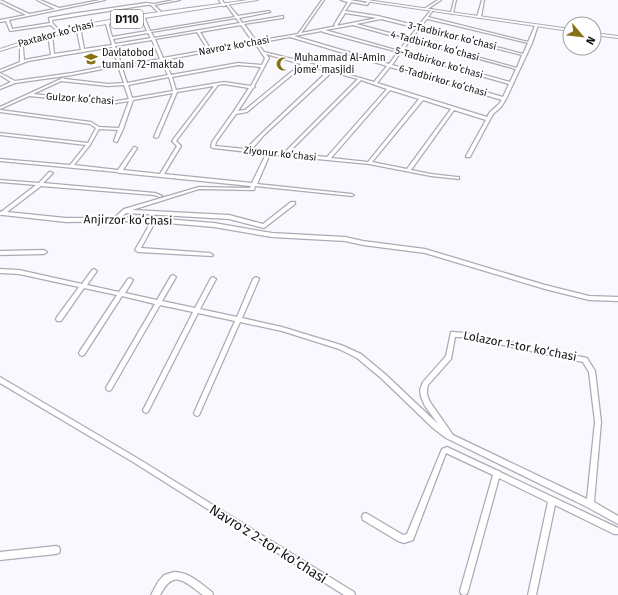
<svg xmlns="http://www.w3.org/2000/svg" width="618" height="595" font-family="'Fira Sans',sans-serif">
<rect width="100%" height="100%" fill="#f9f8ff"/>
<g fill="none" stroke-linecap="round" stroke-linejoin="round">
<g stroke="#acabb3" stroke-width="2.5">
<path id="minor" d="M0,0L29,14L55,9L37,0H40L59,8L100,0H105L9,20L12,29L50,23L49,18L71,14L146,3L154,4L174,0H180L154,5L162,13V14L161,15L151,5H146L52,20L53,24L61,32L59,33L51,25L10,31L6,21L0,22V20L26,15L0,2Z
M219,0H222L225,5V6H223Z
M322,0H324L301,33L377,18L345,13L337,26H335L334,25L348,2L341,0H350L366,3L368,0H370L368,4L367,5L351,2L345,11L378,16L418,26L432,9L433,10L428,17L528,42L535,26L538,25L532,43L506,99L501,107L493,114L470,157H466V156L486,120L454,110L411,170L431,174L457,177H459V179L431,176L369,164L286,156H284L270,154L257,184L352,194L354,195L352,196L255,186L254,190H252L199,189L132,210L229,215L263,224L291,202H295V204L264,228L229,219L126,213L120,218L139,217L214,223L272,233L345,237L363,241L425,249L545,285L589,296L618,297V301L589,300L545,289L425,253L363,245L345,241L272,237L214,227L155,222L141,248L210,253L213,255L212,256L138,252L135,250L151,222L139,221L66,222L3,215H0V211L1,212L36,185L0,182V180L39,183L49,172H51L53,173L43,183L155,193L162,196L160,197L154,195L41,186L7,212L66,218H114L124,209L199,187L250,188L251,186L121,173H119L117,172L0,161V159L70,165L86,145L0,135V133L88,143L96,128L90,124L0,112V110L91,122L99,127L119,128L129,101L110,104L29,96L0,109V107L63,78L65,79L108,84L124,83L118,66L72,75L15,83L0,89V87L11,82L0,75V73L15,81L72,73L118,64L112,47L28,61L0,72V70L20,62V47L23,48L24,60L51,55L48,34L50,33L52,34L54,54L81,50L76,27L78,26L80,27L84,49L112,45L105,21L108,22L112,37L147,31L140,16L142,15L144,16L150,31L235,17L226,4L227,3L238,16L269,11L270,12L239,18L242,23L283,16V18H282L244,24L256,41L298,34ZM236,18L240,23L154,38L151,32ZM381,19L417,28L409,38L356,24ZM427,19H428L528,43L523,54L420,27ZM241,25L253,42L211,50L200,32ZM353,25L407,40L399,51L325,30ZM419,29L522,55L517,68L411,39ZM322,31L323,32L398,52L389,64L294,36ZM197,32L208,50L163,58L155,39ZM148,33L151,38L115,44L113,39ZM290,37L387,66L374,82L305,62L264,52L257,43ZM152,40L160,59L122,66L115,46ZM410,40L516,69L510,82L402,52ZM255,43L265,58L262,65L238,63L171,75L164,60ZM400,53L509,84L503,97L392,65ZM266,54L301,64L245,110L238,111L253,88L255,87L254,86L269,58ZM161,61L168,75L127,83L122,68ZM238,65L261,67L251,86L224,82L176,90L172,77ZM304,65L328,71L262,133L246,149L215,146L216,142L236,114L247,112ZM390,67L502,100L498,105L490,112L487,117L377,83ZM332,72L358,79L284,153L251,150L264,135ZM169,77L173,91L132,98L128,85ZM361,80L387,89L327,157L288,153ZM61,81L108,86L124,85L129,99L110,102L33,94ZM224,84L249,88L234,111L212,142L211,147L213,148L266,154L252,183L164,174L181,146L176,141L218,85ZM214,86L172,141L177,146L160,174L123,170L137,148L135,147H134L118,170L74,165L90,145L99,129L118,130L114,141L116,142H117L123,129L133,100L173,93L154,137L156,138L158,137L177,92ZM390,90L419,99L368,162L331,158ZM423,100L451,109L407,169L372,162Z
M438,0H441L426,10L424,9Z
M454,0H456L453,13L452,14L451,13Z
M482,0H484L481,17L479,18L477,17Z
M44,250L47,252L44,254L0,255V251Z
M0,269L19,270L82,284L92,270L94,269L97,271L87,285L119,292L128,279L130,278L133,280L125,293L157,300L171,276L173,275L176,277L162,301L195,308L211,278L213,277L216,279L200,309L237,317L253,279L256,277L258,278L259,279L242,318L282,327L341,345L361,354L385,374L438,424L425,406L421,397L420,390L423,382L446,356L451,332H453L465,333L587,358L595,371L601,422L594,502L618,516V524L587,507L446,438L433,428L381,378L357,358L339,349L282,331L240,322L199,415L197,416L195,415L194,413L235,321L198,313L148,412L146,413L144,412L143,410L144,408L193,312L160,305L111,390L109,391L107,390L106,388L107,386L155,304L122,296L84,355L82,356L80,355L79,353L80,351L117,295L84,288L61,321H57L56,319L57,317L79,287L19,274L0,273ZM455,337H465L583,362L589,372L595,422L587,499L453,435L430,402C427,396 426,392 428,385L451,359Z
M0,377L137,458L354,592L355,595H344L133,462L0,383Z
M447,447L496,470L499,471L500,472L618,528V534H614L555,505L536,595H528L548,502L499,478L468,591L467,594L464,595L461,594L460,591L493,475L446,453L413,540L404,543L398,541L363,520L362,517L363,514L366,513L403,535L407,534L442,449Z
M56,546L59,547L60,550L59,553L56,554L0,560V552Z
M174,572C189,572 200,583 212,592L213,595C210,595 206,595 203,595C201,594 198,591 195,589C178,576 171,575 160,595H151L158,582L164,575Z"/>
</g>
<g stroke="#acabb3" stroke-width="2">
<path id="major" d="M248,0H258L94,26L32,41L0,51V49C20,42 41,36 61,30C123,15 186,9 248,0Z
M357,0H367L570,29V31Z
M594,33L618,36V38L594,35Z"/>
</g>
<use href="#minor" fill="#fff" fill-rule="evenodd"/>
<use href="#major" fill="#fff" fill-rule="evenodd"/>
</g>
<defs>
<g id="school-bare" transform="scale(1.08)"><path d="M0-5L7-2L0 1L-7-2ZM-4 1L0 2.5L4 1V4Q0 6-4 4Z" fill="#877315" stroke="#fff" stroke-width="2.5" paint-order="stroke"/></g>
<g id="mosque-bare" transform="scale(1.08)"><path d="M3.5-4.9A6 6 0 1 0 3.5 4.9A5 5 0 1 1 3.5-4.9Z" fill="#877315" stroke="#fff" stroke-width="2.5" paint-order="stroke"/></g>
</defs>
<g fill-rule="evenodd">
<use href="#school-bare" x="91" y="59"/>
<use href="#mosque-bare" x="283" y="64"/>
</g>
<g text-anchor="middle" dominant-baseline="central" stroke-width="4" stroke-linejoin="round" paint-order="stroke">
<g font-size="10" fill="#151417" stroke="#fff">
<text transform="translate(56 34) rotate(-15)">Paxtakor koʻchasi</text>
<text transform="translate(452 36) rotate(14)">3-Tadbirkor koʻchasi</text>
<text transform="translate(234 46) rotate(-10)">Navro'z ko'chasi</text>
<text transform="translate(435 46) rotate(15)">4-Tadbirkor koʻchasi</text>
<text transform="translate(439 63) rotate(16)">5-Tadbirkor koʻchasi</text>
<text transform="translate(443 81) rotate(16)">6-Tadbirkor koʻchasi</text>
<text transform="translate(80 99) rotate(4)">Gulzor koʻchasi</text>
<text transform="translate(280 154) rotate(6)">Ziyonur koʻchasi</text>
</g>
<g font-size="10" fill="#151417" stroke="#fff" text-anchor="start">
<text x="102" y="53">Davlatobod<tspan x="102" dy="12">tumani 72-maktab</tspan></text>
<text x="294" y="58">Muhammad Al-Amin<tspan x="294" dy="12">jome' masjidi</tspan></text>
</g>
<rect fill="#fff" stroke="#5b5a5d" stroke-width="1" x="111" y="10" width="32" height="18" rx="3"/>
<g font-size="11" font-weight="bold" fill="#151417">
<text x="127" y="19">D110</text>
</g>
<g font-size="12" fill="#151417" stroke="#fff">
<text transform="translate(128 220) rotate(1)">Anjirzor koʻchasi</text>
<text transform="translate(520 346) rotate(11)">Lolazor 1-tor ko‘chasi</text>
</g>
<g font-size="14" fill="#151417" stroke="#fff">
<text transform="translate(268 544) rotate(32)">Navro'z 2-tor koʼchasi</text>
</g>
</g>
<g transform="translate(582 36) rotate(118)"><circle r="19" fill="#ffffff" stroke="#a1a1a2"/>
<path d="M0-3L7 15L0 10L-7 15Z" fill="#877315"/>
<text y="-6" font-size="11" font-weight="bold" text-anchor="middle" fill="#151417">N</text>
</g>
</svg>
